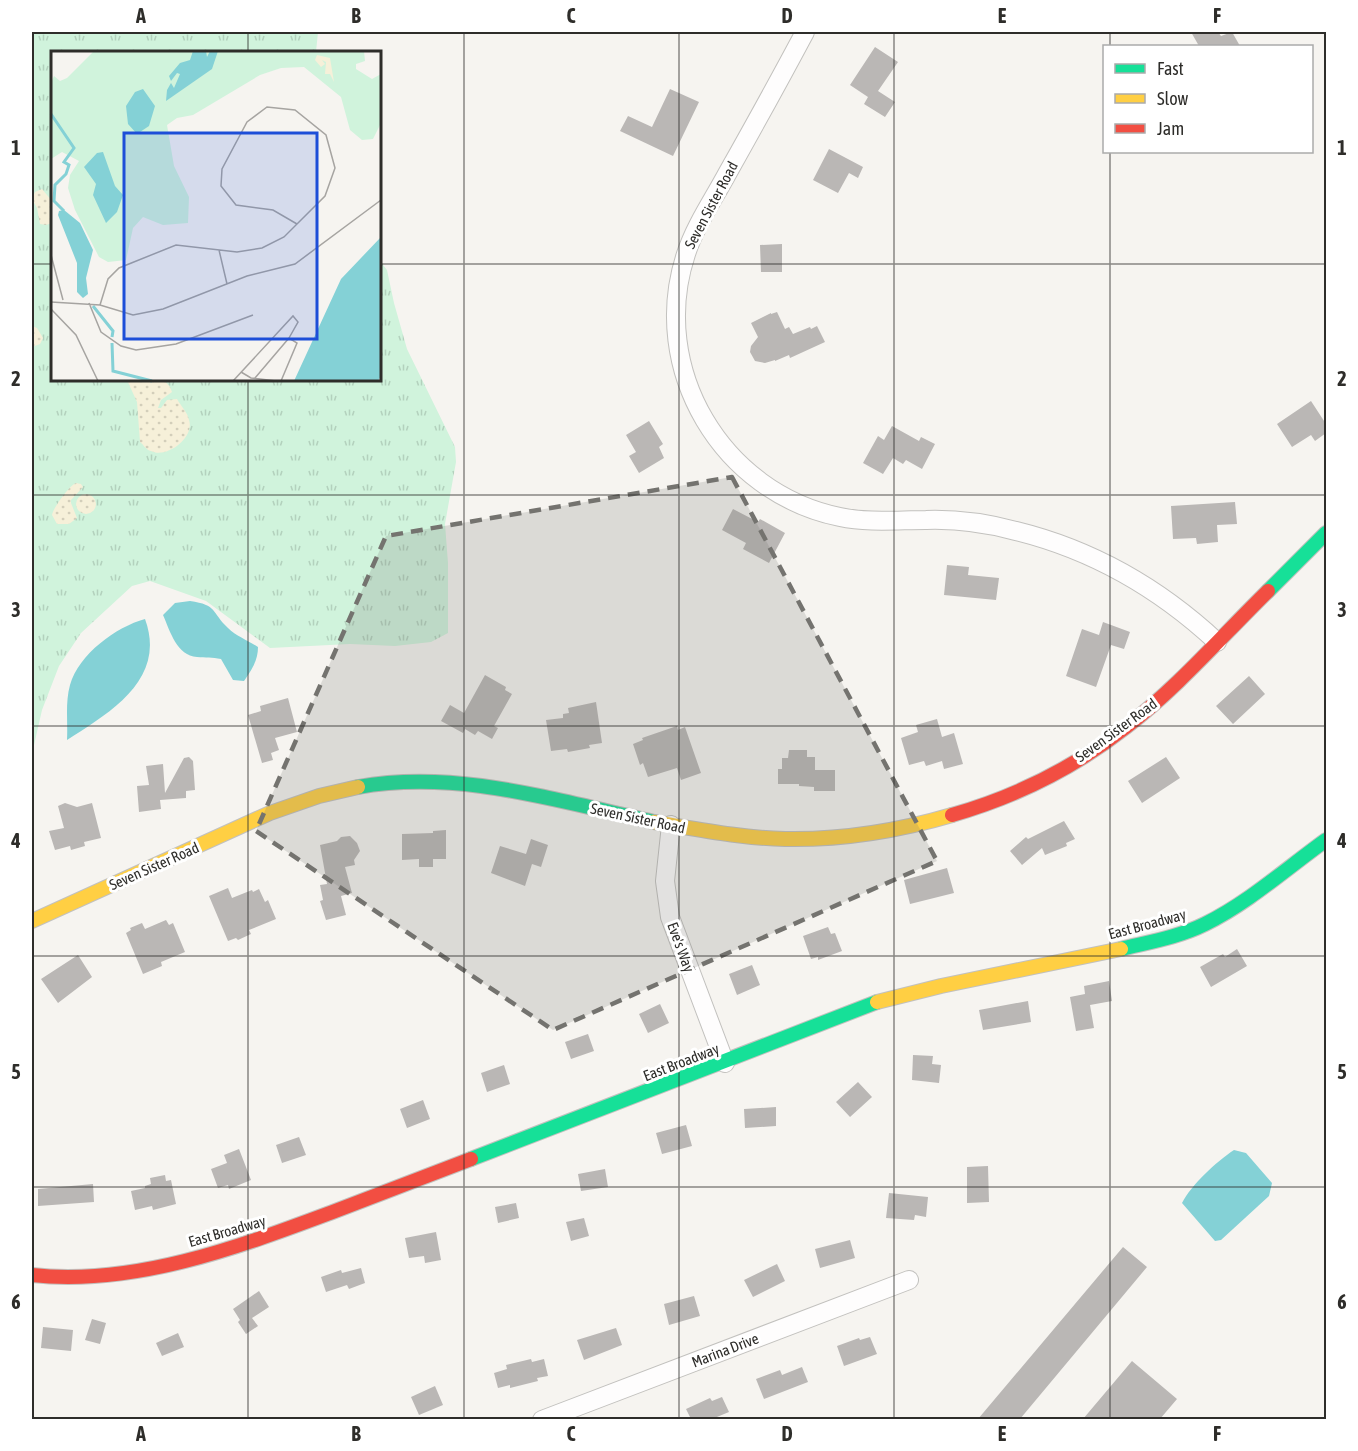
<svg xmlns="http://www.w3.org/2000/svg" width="1358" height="1451" font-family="'Asap Condensed',sans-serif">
<defs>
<pattern id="grass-tufts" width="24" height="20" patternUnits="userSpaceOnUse" patternTransform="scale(1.5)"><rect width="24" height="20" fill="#d0f3dc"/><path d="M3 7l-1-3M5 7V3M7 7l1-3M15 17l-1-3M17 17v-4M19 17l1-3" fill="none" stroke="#b3d1bd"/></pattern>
<pattern id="sand-dots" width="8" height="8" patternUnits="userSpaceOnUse" patternTransform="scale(1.5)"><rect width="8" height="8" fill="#f6f0d9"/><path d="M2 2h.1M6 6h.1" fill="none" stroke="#d3ceba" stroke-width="1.8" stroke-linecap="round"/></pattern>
</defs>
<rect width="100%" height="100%" fill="#f6f4f0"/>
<path fill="url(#grass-tufts)" d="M32,32H318L316,52H52V380H380V261L387,270L394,303L407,349L455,447L456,462L445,524L448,563V633L431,642L395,646L350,644L270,648L206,601L150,581L132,586L81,633L59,666L42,710L32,754Z"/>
<path fill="url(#sand-dots)" d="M42,189L52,201V223L46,225L40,224L37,208L32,199L35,192Z
M32,326L37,328L43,338L40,344L32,347Z
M127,380H164L170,387L172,392L161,400L158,408H161L167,400L177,399C181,406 188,413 189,420C195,438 166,459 151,451C146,450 143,444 140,442L137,402Z
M76,483L81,484L83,487L71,500V503L77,518L69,524H57L52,515C53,508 70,485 76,483Z
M76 504a10 10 0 1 1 20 0a10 10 0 1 1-20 0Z"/>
<path fill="#84d1d6" d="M190,601C218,605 211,612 228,628C236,636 249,641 258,647C258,660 252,670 244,681L233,680L221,659C212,657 206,658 197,657C177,656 170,631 163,615L175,603Z
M145,619C167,679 111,712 67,740C68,722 65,703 70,685C79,654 116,627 145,619Z
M1234,1150L1246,1153L1272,1183L1269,1196L1221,1240L1215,1241L1182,1203C1192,1184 1216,1162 1234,1150Z"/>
<path fill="#bab7b5" d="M1191,32H1218L1221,36L1232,32L1240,46H1199Z
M875,47L898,62L878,91L895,102L885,117L864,104L868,97L850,85Z
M670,89L699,102L673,156L620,131L628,116L652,127Z
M829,149L863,167L858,178L849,173L838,193L813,180Z
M782,244V272H761L760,245Z
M777,312L785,329L789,327L793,334L810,327L811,329L817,326L825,342L790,358L789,355L775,361V360L765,363L755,361L750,352L751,346L758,337L751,323L771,313V314Z
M1311,401L1326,424V433L1315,441L1311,435L1292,447L1277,424Z
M649,421L663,444L659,447L664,458L639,473L629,456L636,452L626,435Z
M892,426L919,441L921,437L935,444L922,469L906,460L903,464L893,458L883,474L863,463L878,436L884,440Z
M1235,502L1237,524L1217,525L1218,542L1197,544L1196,538L1173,539L1171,506Z
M733,509L758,522L760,519L785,533L769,563L743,549L746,543L722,530Z
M947,565L969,567L968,575L999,578L996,600L944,595Z
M1103,622L1130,632L1124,649L1111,645L1096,687L1066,676L1082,629L1099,635Z
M485,675L506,687L505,690L512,694L494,726L498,728L492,739L478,731L475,735L465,729L463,733L441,721L450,705L464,713Z
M1249,676L1265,694L1233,724L1216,706Z
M288,698L297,732L275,738L279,750L271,753L273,760L262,763L248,715L261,711L260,706Z
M596,702L602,743L589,745L590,748L568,752L567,749L551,751L546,720L563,718V714L569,713L568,708Z
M937,719L942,737L954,733L963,764L944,769L942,761L926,766L924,761L909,765L901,738L918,732L916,725Z
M677,726L678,730L685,727L701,773L681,780L677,768L648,777L643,763L640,765L633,744L643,740L642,738Z
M789,750H807V757H815V770H835V791H814V787L799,786V784H778V769H782V758H788Z
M189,757L193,761L195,790L186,791V798L160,800L161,809L139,812L137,786L149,785L146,766L163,764L165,793L184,758Z
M1166,757L1180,778L1142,803L1128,781Z
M65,803L77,807L92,803L101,838L84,842L85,846L71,850L70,846L55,850L49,831L64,828L58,806Z
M1064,821L1075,839L1066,843L1067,846L1045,855L1042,848L1022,865L1010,851L1026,837L1028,839Z
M446,830V859H433V867H419V859L402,860V834L433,833V831Z
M350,836L357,843L360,851L354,860L355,865L345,867L352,893L341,896L346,915L326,920L320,901L323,900L320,885L327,884L320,845L337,841L341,837Z
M531,839L548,845L541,867L532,864L525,886L491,873L500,846L526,854Z
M947,868L954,893L910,904L904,880Z
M228,888L232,898L252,890L253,892L259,889L265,902L268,900L276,919L249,930L251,934L238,940L236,938L228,941L209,896Z
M166,920L169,925L173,923L185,952L161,962L162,966L143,974L126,933L131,930L130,928L142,923L145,929Z
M828,927L831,934L835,933L842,951L818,960V957L811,959L803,936Z
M1237,949L1247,966L1211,987L1200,967L1223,954L1225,957Z
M78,955L92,977L58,1003L41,979Z
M752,965L760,985L737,995L729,974Z
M1109,981L1112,1001L1090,1005L1094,1028L1076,1031L1070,997L1085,994L1084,986Z
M1028,1001L1031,1022L983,1030L979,1010Z
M660,1004L669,1023L648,1033L639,1014Z
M588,1034L594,1051L571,1059L565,1042Z
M913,1055L933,1056L932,1064L941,1065L939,1083L912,1080Z
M504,1065L510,1084L487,1092L481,1073Z
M858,1082L872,1097L850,1117L836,1102Z
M423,1100L430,1119L407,1128L400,1109Z
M776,1107V1126L745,1128L744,1109Z
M686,1125L692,1146L662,1154L656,1133Z
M299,1137L306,1155L282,1163L276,1145Z
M239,1149L251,1180L229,1189L228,1185L218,1188L211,1169L227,1163L224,1155Z
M988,1166L989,1202L967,1203V1167Z
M605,1169L608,1187L581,1191L578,1174Z
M165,1175L166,1181L171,1180L176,1204L153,1210L152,1206L135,1210L131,1191L145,1188V1186L151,1184L150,1178Z
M93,1184L94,1202L38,1206V1189Z
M889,1193L928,1197L926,1217L915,1215L914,1220L886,1218Z
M516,1203L519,1218L498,1223L495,1207Z
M584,1218L589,1236L571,1241L566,1222Z
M436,1232L441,1260L425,1263L424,1256L409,1258L405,1238Z
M850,1240L855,1258L820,1268L815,1249Z
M1123,1247L1147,1267L1020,1419H978Z
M777,1264L785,1281L753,1297L744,1280Z
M361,1268L365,1283L349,1289L347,1285L326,1292L321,1277L341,1270L342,1273Z
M259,1291L269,1307L252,1318L258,1326L246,1334L238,1322L240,1320L233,1309Z
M694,1296L700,1316L669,1325L664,1304Z
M92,1319L106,1323L100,1344L85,1340Z
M43,1327L73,1330L71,1351L41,1348Z
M616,1328L622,1345L584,1360L577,1340Z
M178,1333L184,1347L162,1356L156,1343Z
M870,1337L877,1354L844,1366L837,1346L859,1338L860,1340Z
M531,1359L532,1362L544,1359L548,1376L537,1378L538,1381L510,1388V1385L498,1388L494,1373L507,1369L506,1365Z
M1132,1361L1177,1399L1160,1419H1083Z
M802,1367L808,1382L764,1399L756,1379L780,1370L782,1375Z
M435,1386L443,1405L419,1415L411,1397Z
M722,1397L729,1412L712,1419H691L686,1409L710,1398L712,1401Z"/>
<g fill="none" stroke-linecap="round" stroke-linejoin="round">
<g stroke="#c2c1be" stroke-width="20">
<path id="street" d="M805,32C780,79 754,126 727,174C713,200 695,226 686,254C648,369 722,493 840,517C868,523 897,520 926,520C956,519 986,523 1016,531C1093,550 1159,588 1217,642
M671,825L665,881L670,917L725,1063
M542,1420L909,1280"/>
</g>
<g stroke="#c2c1be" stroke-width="16">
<path id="fast" d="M1268,591L1326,533
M358,787C458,769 557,801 654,822
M1121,949C1149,942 1179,937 1205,924C1248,903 1287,868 1326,840
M471,1159L877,1002"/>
</g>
<g stroke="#c2c1be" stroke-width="16">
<path id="slow" d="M654,822C697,829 741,838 785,839C842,840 898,831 952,815
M32,921L270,813L319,796L358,787
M877,1002L941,986L1121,949"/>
</g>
<g stroke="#c2c1be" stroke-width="16">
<path id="jam" d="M952,815C1015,797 1075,767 1126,727C1178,687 1222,636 1268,591
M32,1275C134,1286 236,1248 330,1213C377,1195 424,1177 471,1159"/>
</g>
<use href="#street" stroke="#fefdfd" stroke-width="18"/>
<use href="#fast" stroke="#16e098" stroke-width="14"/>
<use href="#slow" stroke="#ffcf43" stroke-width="14"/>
<use href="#jam" stroke="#f24e42" stroke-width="14"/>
</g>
<path fill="#74736f" fill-opacity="0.2" stroke="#74736f" stroke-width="4.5" stroke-dasharray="12 8" stroke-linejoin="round" d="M732,477L937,861L553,1030L256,831L386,536Z"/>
<path fill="none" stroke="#2e2d2a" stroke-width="1.5" stroke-opacity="0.55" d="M248,32V52M464,32V1420M679,32V1420M894,32V1420M1110,32V46M1110,152V1420M32,264H52M380,264H1326M248,380V1420M32,495H1326M32,726H1326M32,956H1326M32,1187H1326"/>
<g text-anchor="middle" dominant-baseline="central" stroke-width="6" stroke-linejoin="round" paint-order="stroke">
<g font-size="15" fill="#2e2d2a" stroke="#fff">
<text transform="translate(711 205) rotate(-62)">Seven Sister Road</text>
<text transform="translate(1116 730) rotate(-36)">Seven Sister Road</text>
<text transform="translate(638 818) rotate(12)">Seven Sister Road</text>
<text transform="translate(154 866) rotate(-24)">Seven Sister Road</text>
<text transform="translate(1147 924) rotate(-15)">East Broadway</text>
<text transform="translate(681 947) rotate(70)">Eve's Way</text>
<text transform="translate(681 1062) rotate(-21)">East Broadway</text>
<text transform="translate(227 1231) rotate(-16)">East Broadway</text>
<text transform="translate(725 1350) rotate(-21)">Marina Drive</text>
</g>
</g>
<g transform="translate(51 51)">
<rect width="330" height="330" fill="#f6f4f0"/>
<path d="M43,0H313L314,10L305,13V18L321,28L330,23V72L322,88L311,89L299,79L290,46L253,16L230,17L209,24L142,64L126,67L116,74L123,115L138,146L137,172L112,174L92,166L82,177L75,209L57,211L48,206L24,159L17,137L19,124L28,110L11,101L0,108V32L3,25L9,30L16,27Z" fill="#d0f3dc"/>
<path d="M266,4L279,7L283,31L279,23H274L275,11L271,9L274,13L270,16L264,9Z" fill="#f6f0d9"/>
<path d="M142,0H155L156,6L159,0H167L161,18L115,50L116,39L120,32L123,37L129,23L126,22L120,30L118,25L129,12L139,9ZM92,38L104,55L98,75L86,83L77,73L75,55L84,41ZM52,101L64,135L72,144L66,161L55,172L42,144L45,133L33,116L46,102ZM13,159L29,172L42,199L35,227L37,243L32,247L26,241V212L7,164L8,160ZM330,186V325L327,330H243L290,228Z" fill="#84d1d6"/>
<path fill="none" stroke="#84d1d6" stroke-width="3" d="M0,63L23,97L13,111L18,114L15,123L4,134L3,150L13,160M42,255L62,280L61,286M61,292L62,320L101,330"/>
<path fill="none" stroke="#a6a4a1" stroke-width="1.5" d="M168,199L176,233M0,204L12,249M0,251L49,254L82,264L112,258L196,225L244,213L330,149M38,252L50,281L70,295L85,299L125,293L202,264M49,254L57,228L68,217L125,194L186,201L211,197L233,186L274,145L284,117L275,84L244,59L216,56L196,71L171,118L170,135L185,154L222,159L246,173M0,258L25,284L47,330M190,321L200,327L225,330M204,327L238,287L246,292L230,330M182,330L242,265L247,271L238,287"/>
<path fill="#1d4ed8" fill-opacity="0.15" stroke="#1d4ed8" stroke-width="3" d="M73,82H266V288H73Z"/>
<rect width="330" height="330" fill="none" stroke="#2e2d2a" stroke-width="3"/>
</g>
<rect width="1358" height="1451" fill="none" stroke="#ffffff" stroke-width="66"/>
<rect x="1103" y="45" width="210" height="108" fill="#ffffff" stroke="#ababaa" stroke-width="1.5"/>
<rect x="1115" y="64" width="30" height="9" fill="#16e098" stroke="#ababaa" stroke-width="1.5"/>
<text x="1157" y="75" font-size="18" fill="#2e2d2a">Fast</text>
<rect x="1115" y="94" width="30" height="9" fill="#ffcf43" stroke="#ababaa" stroke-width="1.5"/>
<text x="1157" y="105" font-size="18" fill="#2e2d2a">Slow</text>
<rect x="1115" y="124" width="30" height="9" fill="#f24e42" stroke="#ababaa" stroke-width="1.5"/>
<text x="1157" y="135" font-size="18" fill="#2e2d2a">Jam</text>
<rect x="33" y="33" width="1292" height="1385" fill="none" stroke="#2e2d2a" stroke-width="2"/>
<g font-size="20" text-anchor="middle" font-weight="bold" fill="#2e2d2a">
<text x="141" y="23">A</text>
<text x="356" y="23">B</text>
<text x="571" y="23">C</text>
<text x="787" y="23">D</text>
<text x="1002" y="23">E</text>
<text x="1217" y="23">F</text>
<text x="16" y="155">1</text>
<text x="1342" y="155">1</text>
<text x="16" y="386">2</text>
<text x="1342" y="386">2</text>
<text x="16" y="617">3</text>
<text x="1342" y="617">3</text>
<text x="16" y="848">4</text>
<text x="1342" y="848">4</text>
<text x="16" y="1079">5</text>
<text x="1342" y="1079">5</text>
<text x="16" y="1309">6</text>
<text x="1342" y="1309">6</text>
<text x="141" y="1441">A</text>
<text x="356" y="1441">B</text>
<text x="571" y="1441">C</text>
<text x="787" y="1441">D</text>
<text x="1002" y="1441">E</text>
<text x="1217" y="1441">F</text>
</g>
</svg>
